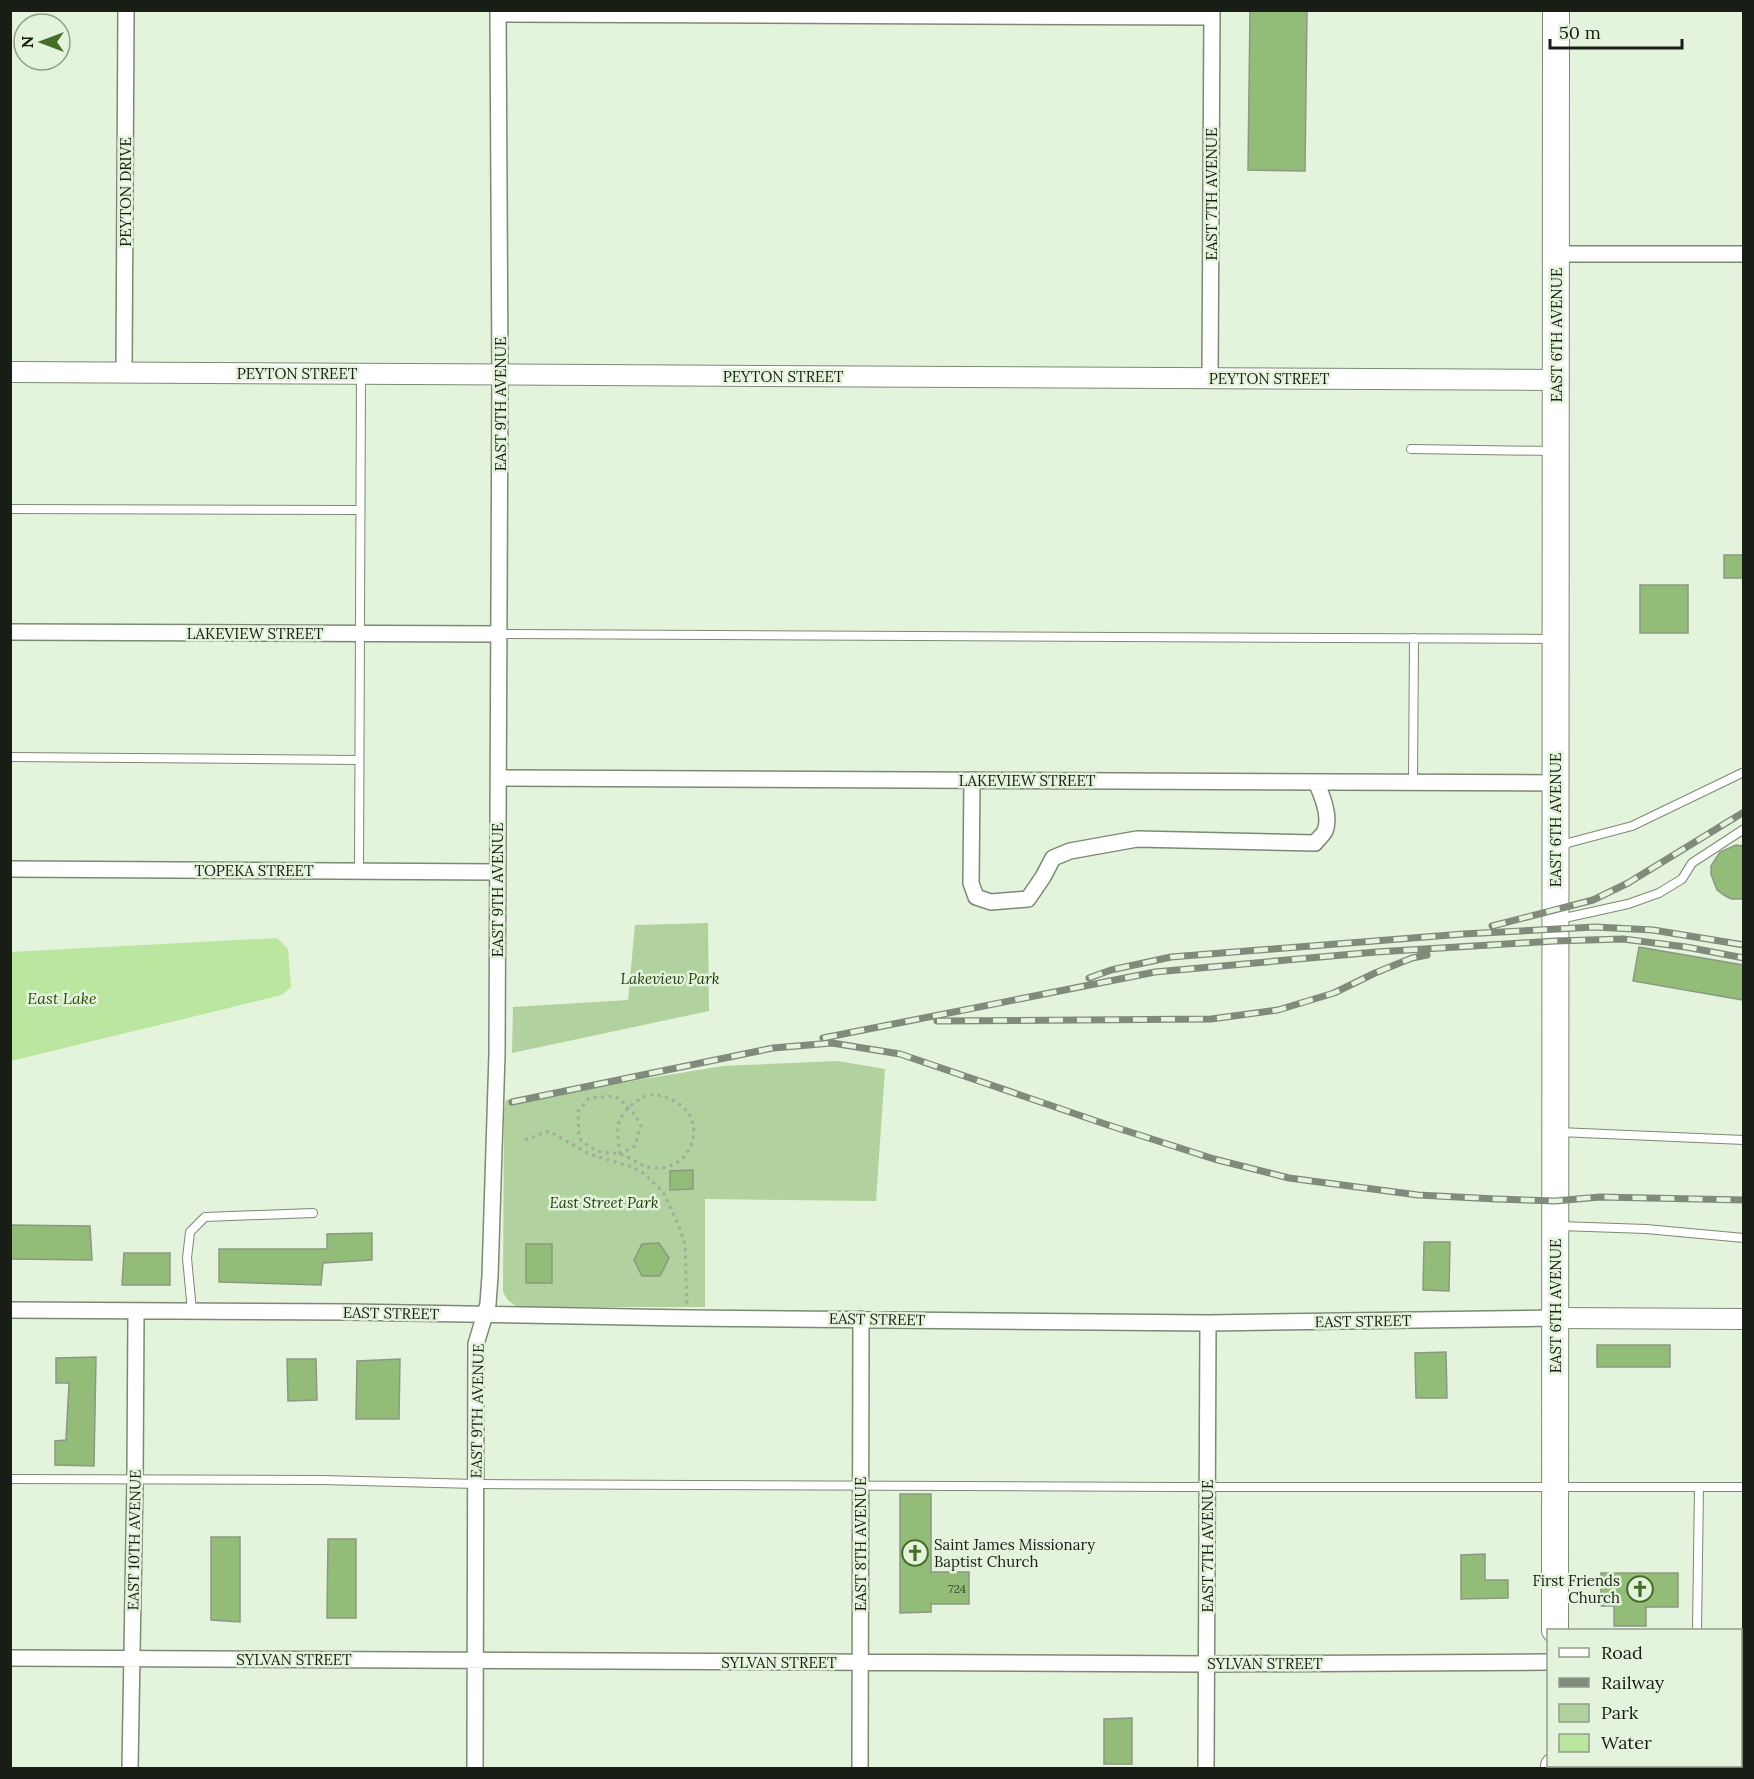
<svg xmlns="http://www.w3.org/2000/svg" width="1754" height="1779" font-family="Lora,serif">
<rect width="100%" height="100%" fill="#e4f3dc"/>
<path fill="#b1d19e" d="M708,923L709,1011L512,1053L513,1007L628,1000L635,925Z
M837,1061L885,1069L876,1201L705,1199V1307H521C512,1305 506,1300 503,1291L504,1109L506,1100L548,1098L613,1084L723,1066Z"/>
<path fill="#bae6a0" d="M277,938L288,949L291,987L282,995L11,1061V952Z"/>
<path fill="#92bc78" stroke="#8b9984" stroke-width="1.5" d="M1250,10H1307L1305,171L1248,170Z
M1724,555H1743V578H1724Z
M1640,585H1688V633H1640Z
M1736,845L1743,846V899H1731L1724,895L1717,890L1711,874V866L1720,852Z
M1639,947L1743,965V1000L1633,981Z
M693,1170V1189L670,1190V1171Z
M10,1225L90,1226L92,1260L10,1259Z
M372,1233V1260L323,1263L321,1285L219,1282V1249H327V1234Z
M1424,1242H1450L1449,1291L1423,1290Z
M659,1243L669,1258L660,1276H642L634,1260L642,1244Z
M526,1244H552V1283H526Z
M124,1253H170V1285H122Z
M1597,1345H1670V1367H1597Z
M1446,1352L1447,1398H1416L1415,1353Z
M96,1357L94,1466L55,1465V1441L66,1440L69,1383H56V1358Z
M287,1359H316L317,1400L288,1401Z
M400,1359L399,1419H356L357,1361Z
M900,1494H931V1572H969V1604H931V1612L900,1613Z
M211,1537H240V1622L211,1620Z
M328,1539H356V1618H327Z
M1485,1554V1580H1508V1598L1461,1599V1555Z
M1601,1573H1678V1607H1646V1626H1614V1606H1601Z
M1132,1718V1764H1104V1719Z"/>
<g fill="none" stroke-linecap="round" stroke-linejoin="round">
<g stroke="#7c8974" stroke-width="10">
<path id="service" d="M1411,449L1551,451
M10,509L360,510
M499,634L1553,639
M10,757L359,760
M1413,782L1414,638
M1561,848L1568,843L1632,826L1744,772
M359,871L361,374
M1560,919L1628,904L1659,893L1682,879L1692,863L1744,829
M1559,1132L1744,1140
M1560,1226L1646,1229L1744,1238
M192,1311L187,1258L190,1232L205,1217L313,1213
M10,1479L322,1480L476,1484L1178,1487H1744
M1697,1630L1699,1487"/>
</g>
<g stroke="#7c8974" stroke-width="18">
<path id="minor" d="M498,14L1212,17
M1556,254H1744
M124,373L126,10
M1210,378L1212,10
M10,632L499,634
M498,778L1555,783
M972,780L971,883L976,897L991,902L1028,899L1043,877L1053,858L1070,851L1137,839L1315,843C1318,839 1323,835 1325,831C1331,817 1322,795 1316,782
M10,869L497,872
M10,1310L349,1312L687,1318L1208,1323L1555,1318
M10,1658L1207,1664L1548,1662
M1740,1663H1744
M130,1768L135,1479L136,1311
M475,1768L476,1344L488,1304L490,1276L497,1054L500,374L498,10
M860,1768L861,1319
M1206,1768L1208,1323"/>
</g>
<g stroke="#7c8974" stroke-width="22">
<path id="tertiary" d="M10,372L1556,380
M1555,1318L1744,1319"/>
</g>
<g stroke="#7c8974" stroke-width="28">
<path id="primary" d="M1555,1630L1556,10
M1554,1766V1768"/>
</g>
<path stroke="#a1ad9a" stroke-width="3" stroke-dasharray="3 4.5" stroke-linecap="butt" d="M525,1140L549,1131L589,1154L632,1167L643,1173L663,1192L679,1226L685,1244L687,1304
M620,1154C619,1144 616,1132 619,1122C623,1110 637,1098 650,1095C658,1094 669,1098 676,1102C708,1119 694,1170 655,1168C642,1168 632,1158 621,1154C615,1152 608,1154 602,1152C593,1150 586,1144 579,1138L578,1111L589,1098L615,1096C626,1105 634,1112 641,1125L635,1146L620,1154"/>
<use href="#service" stroke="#fff" stroke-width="8"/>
<use href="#minor" stroke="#fff" stroke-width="15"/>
<use href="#tertiary" stroke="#fff" stroke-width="20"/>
<use href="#primary" stroke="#fff" stroke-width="26"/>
<g stroke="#818b7c" stroke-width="7">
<path id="rail" d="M1492,926L1593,900L1628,883L1744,812
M1089,978L1111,970L1171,957L1463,934L1595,927L1653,930L1744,945
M937,1021L1211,1019L1278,1010L1334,993L1375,973L1412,958L1427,955
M823,1038L1155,972L1376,952L1555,941L1623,939L1686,947L1744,958
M512,1102L773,1048L832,1043L900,1054L1105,1124L1214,1159L1289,1178L1418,1195L1496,1199L1555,1201L1600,1197L1744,1200"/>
</g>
<use href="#rail" stroke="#e4f3dc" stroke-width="4.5" stroke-dasharray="14" stroke-linecap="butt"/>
</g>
<defs>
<g id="church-ring" transform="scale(1.35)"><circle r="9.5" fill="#e4f3dc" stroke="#456d28" stroke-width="1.5"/><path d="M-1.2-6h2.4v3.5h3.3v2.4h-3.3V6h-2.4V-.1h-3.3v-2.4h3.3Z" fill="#456d28"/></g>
</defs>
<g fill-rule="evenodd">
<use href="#church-ring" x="915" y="1553"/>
<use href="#church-ring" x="1640" y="1589"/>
</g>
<g text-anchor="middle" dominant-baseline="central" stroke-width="5" stroke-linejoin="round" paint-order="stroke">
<g font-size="12" fill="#36452e">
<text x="957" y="1588">724</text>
</g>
<g font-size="15" fill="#181d15" stroke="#e4f3dc">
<text transform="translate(125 192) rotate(-90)">PEYTON DRIVE</text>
<text transform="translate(1211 194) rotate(-90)">EAST 7TH AVENUE</text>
<text transform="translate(1556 335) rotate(-90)">EAST 6TH AVENUE</text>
<text x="297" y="373">PEYTON STREET</text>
<text x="783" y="376">PEYTON STREET</text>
<text x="1269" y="378">PEYTON STREET</text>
<text transform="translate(500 404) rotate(-90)">EAST 9TH AVENUE</text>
<text x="255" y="633">LAKEVIEW STREET</text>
<text x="1027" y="780">LAKEVIEW STREET</text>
<text transform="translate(1555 820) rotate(-90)">EAST 6TH AVENUE</text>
<text x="254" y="870">TOPEKA STREET</text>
<text transform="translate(497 890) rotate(-90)">EAST 9TH AVENUE</text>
<text transform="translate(1555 1306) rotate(-90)">EAST 6TH AVENUE</text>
<text transform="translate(391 1313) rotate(1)">EAST STREET</text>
<text transform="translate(877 1319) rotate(1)">EAST STREET</text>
<text transform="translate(1363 1321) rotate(-1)">EAST STREET</text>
<text transform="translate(477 1411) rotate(-89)">EAST 9TH AVENUE</text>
<text transform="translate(134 1540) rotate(-89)">EAST 10TH AVENUE</text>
<text transform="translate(860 1544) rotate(-90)">EAST 8TH AVENUE</text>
<text transform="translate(1207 1546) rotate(-90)">EAST 7TH AVENUE</text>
<text x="294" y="1659">SYLVAN STREET</text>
<text x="779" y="1662">SYLVAN STREET</text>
<text x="1265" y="1663">SYLVAN STREET</text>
</g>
<g font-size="15" font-style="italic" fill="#1f3a09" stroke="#e4f3dc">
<text x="670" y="978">Lakeview Park</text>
<text x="604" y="1202">East Street Park</text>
</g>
<g font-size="15" fill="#181d15" stroke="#e4f3dc" text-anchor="start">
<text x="934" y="1544">Saint James Missionary<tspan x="934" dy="17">Baptist Church</tspan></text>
<text x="1620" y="1580" text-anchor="end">First Friends<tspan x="1620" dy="17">Church</tspan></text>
</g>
<g font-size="16" font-style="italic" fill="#2a5006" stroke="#e4f3dc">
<text x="62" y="998">East Lake</text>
</g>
</g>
<rect width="1754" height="1779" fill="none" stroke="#181d15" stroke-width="24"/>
<rect x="1547" y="1629" width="195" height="138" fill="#e4f3dc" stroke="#929d8c" stroke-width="1.5"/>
<rect x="1559" y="1648" width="30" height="9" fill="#ffffff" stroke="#929d8c" stroke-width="1.5"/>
<text x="1601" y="1659" font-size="18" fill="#181d15">Road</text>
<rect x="1559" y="1678" width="30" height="9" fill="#818b7c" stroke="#929d8c" stroke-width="1.5"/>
<text x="1601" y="1689" font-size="18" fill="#181d15">Railway</text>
<rect x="1559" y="1704" width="30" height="18" fill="#b1d19e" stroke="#929d8c" stroke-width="1.5"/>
<text x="1601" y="1719" font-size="18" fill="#181d15">Park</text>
<rect x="1559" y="1734" width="30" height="18" fill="#bae6a0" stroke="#929d8c" stroke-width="1.5"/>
<text x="1601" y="1749" font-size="18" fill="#181d15">Water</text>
<g transform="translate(42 42) rotate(270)"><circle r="28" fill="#e4f3dc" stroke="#929d8c" stroke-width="1.5"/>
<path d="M0-4.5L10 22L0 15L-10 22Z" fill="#456d28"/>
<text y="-9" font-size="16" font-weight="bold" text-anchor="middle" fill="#181d15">N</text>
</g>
<path d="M1550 39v9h132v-9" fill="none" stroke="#181d15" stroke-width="3"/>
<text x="1559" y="39" font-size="18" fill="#181d15" stroke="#e4f3dc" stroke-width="4.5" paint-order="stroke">50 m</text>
</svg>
